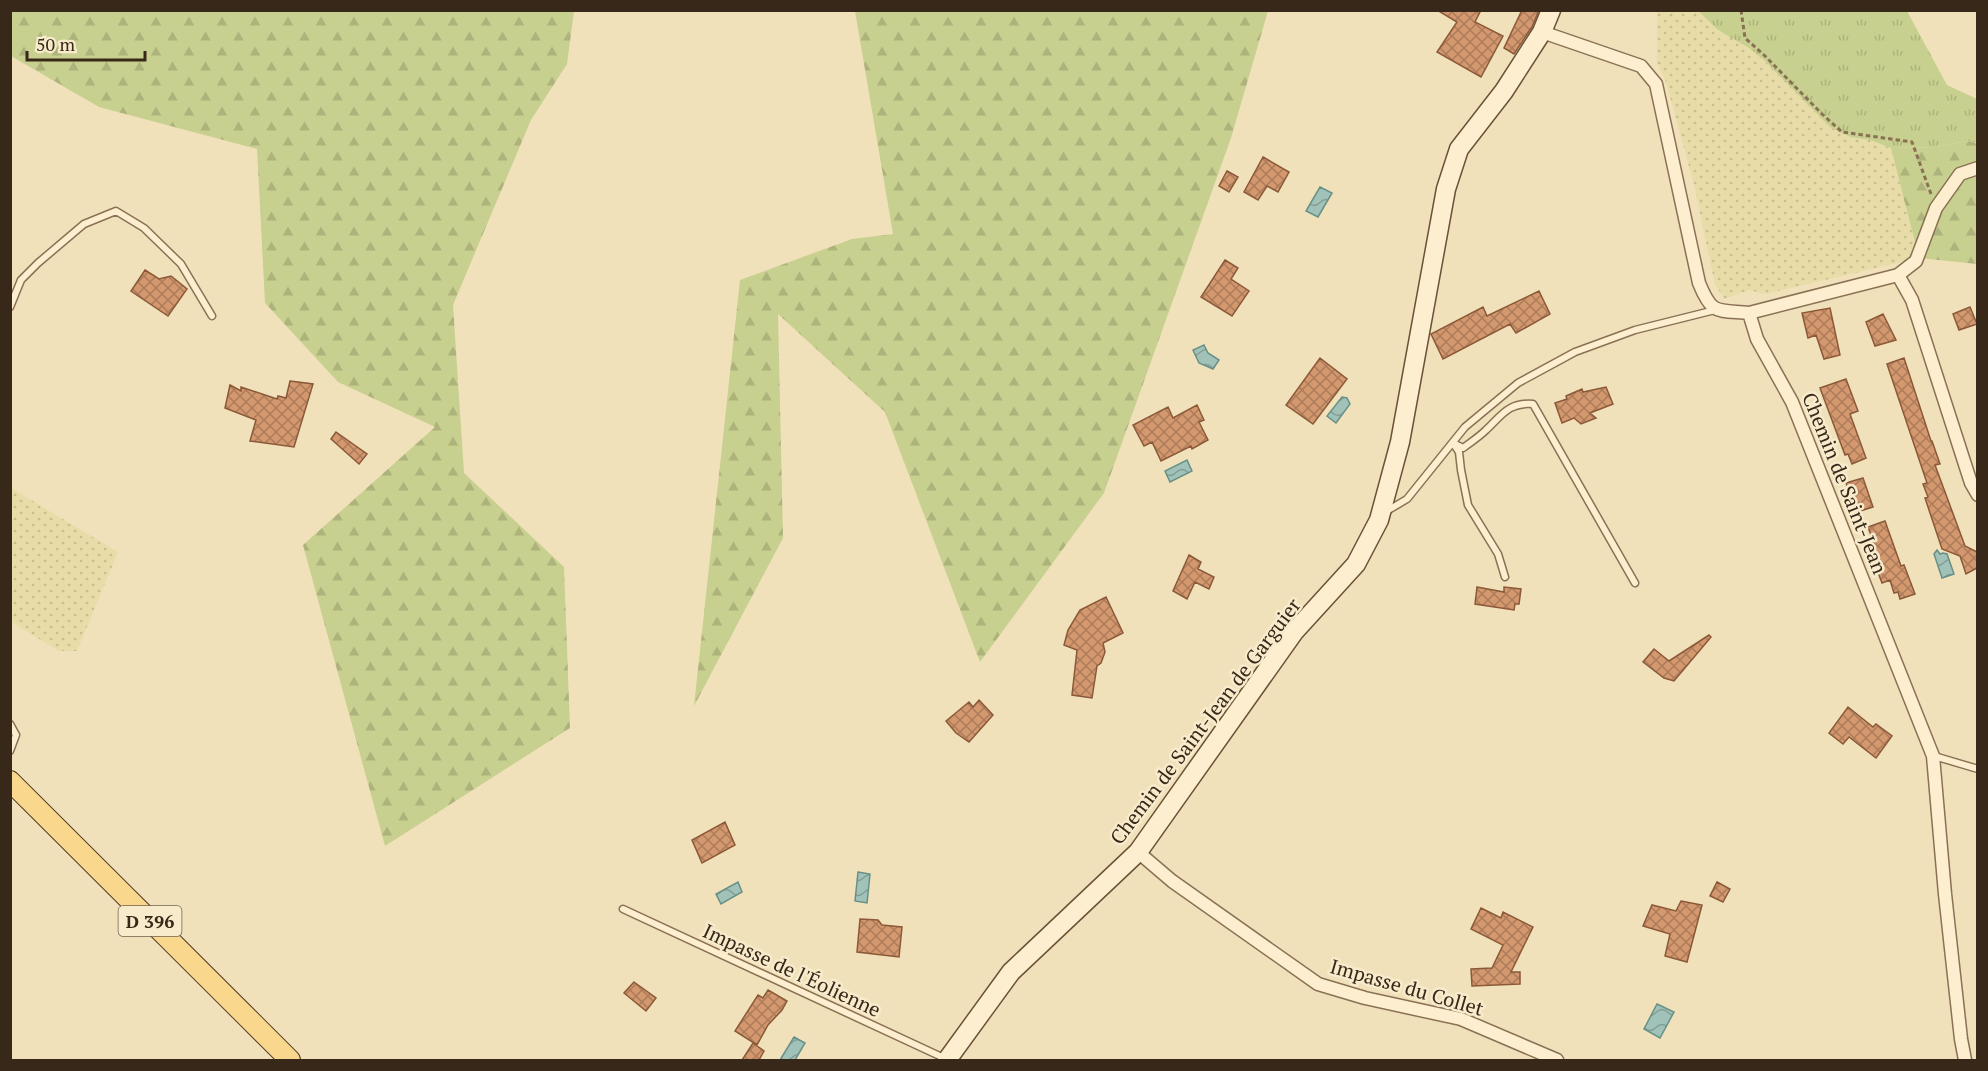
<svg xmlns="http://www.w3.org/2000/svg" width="1988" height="1071" font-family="'PT Serif',serif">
<defs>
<pattern id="farmland-dots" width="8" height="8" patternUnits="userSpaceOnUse" patternTransform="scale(1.5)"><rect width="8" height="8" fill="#e8dda8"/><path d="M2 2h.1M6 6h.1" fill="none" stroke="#c8be90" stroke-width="1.8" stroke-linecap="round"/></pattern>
<pattern id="grass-tufts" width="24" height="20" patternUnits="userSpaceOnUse" patternTransform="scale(1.5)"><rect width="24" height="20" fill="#c8d08f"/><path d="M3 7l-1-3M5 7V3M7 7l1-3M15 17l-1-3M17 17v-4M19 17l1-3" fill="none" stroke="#adb37b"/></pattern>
<pattern id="forest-firs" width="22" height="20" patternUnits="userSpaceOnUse" patternTransform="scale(1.5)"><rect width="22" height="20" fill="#c8d08f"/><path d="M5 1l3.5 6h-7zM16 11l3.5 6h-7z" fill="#adb37b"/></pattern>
<pattern id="water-waves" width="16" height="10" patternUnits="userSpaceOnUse" patternTransform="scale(1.5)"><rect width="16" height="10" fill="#a0c2b8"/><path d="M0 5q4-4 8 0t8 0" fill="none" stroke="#839e95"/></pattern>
<pattern id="building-cross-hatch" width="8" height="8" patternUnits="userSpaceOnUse" patternTransform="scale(1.5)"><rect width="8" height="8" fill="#d3986e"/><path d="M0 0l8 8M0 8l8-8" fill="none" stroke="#ac7c5a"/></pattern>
</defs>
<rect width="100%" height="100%" fill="#f1e1bb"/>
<path fill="url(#farmland-dots)" d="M1657,11H1698L1718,30L1749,48L1763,59L1830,127L1850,137L1870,140L1891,148L1919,258L1765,294L1749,290L1725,299L1715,285L1694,185L1666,82L1657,63Z
M11,488L118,552L77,651H59L11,622Z"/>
<path fill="url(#grass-tufts)" d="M1698,11H1907L1947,85L1977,99V143L1966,141L1936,147L1891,148L1870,140L1850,137L1830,127L1763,59L1749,48L1718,30Z"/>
<path fill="url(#forest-firs)" d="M11,10L574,11L567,64L531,120L453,305L464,473L564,567L570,728L385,846L303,545L435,427L338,382L265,303L257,149L99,107L11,56Z
M855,11H1268L1231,138L1104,493L980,662L885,412L778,314L783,538L694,706L740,280L852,239L893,234Z
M1966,141L1977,143V264L1919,258L1891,148L1936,147Z"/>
<path fill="url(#water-waves)" stroke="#679086" stroke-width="1.5" d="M1320,187L1332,193L1318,217L1306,211Z
M1204,345L1208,353L1219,360L1213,369L1199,363L1193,350Z
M1342,397L1347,398L1350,404L1336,423L1327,416Z
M1187,460L1192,471L1170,482L1165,471Z
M1937,550L1940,554L1943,553L1947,554L1954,574L1942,578L1934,554Z
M858,872L870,874L867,903L855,901Z
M738,882L742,892L721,904L716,894Z
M1657,1004L1674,1012L1660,1038L1644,1029Z
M794,1037L805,1043L795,1060H780Z"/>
<path fill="url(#building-cross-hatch)" stroke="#8b5938" stroke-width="1.5" d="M1437,10H1481L1475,22L1503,36L1481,77L1437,52L1457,22Z
M1522,10H1539L1532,27L1514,54L1504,48Z
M1263,157L1289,172L1278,192L1267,186L1258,200L1244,192Z
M1227,171L1238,177L1229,192L1219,186Z
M1225,260L1238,268L1231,279L1249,291L1232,316L1201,297Z
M145,270L159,279L171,276L187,289L168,316L131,291Z
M1539,291L1550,314L1516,333L1510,324L1443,359L1431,334L1483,307L1487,316Z
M1970,307L1977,324L1959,330L1953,314Z
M1830,308L1840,355L1824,359L1816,335L1808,338L1802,313Z
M1883,314L1896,340L1875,346L1866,322Z
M1320,358L1347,379L1313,424L1286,405Z
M1904,358L1931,441H1932L1940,464L1935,465L1965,546L1977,552V568L1966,574L1960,556L1942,549L1925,498L1928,497L1923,484L1927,483L1887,364Z
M1846,379L1858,411L1850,414L1866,458L1852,464L1848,454L1845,455L1820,388Z
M290,381L313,384L294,447L250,441L256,420L225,408L230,385L241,391V387L277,399L278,396L286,398Z
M1606,387L1613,404L1590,413L1596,418L1581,424L1574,418L1562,423L1555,403L1567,399L1566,396L1582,389L1583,392Z
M1197,405L1204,420L1199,422L1208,440L1192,449L1191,446L1161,461L1152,442L1144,446L1133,425L1168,407L1173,418Z
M336,432L367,454L359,464L331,439Z
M1863,478L1873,507L1857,512L1846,483Z
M1885,521L1901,566L1904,565L1915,594L1900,599L1898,592L1894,593L1890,580L1882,583L1870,551L1876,549L1868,527Z
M1189,555L1201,562L1198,569L1214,577L1209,589L1195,582L1187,599L1173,591Z
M1477,587L1504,592V587L1521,589L1519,604H1515L1514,610L1475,604Z
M1106,597L1123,633L1103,643L1105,652L1101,663L1097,666L1092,698L1072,695L1077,650L1064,645L1068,630L1080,610Z
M1709,635L1711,637L1674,681L1664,678L1643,662L1654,649L1669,661Z
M979,700L993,715L969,742L956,733L946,721L969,702L973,707Z
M1848,707L1873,727L1876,724L1892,736L1876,758L1849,737L1843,744L1829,733Z
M725,822L735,845L702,863L692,840Z
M1717,882L1730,889L1723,902L1710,896Z
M1681,901L1702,905L1687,962L1665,956L1670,934L1643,926L1652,905L1676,911Z
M1481,908L1501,918L1503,912L1533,927L1511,972H1520V984L1472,986L1471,969L1492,968L1503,945L1471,929Z
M860,919L878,920L882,925L902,927L899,957L857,952Z
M634,982L656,998L646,1011L624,993Z
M768,990L787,1001L782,1010L768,1025L757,1045L735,1031L758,995L763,998Z
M753,1043L764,1051L759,1060H742Z"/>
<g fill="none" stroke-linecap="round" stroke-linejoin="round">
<g stroke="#8a7154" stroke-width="9">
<path id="lane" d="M10,307L21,280L38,263L84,224L116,211L144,228L181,264L212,316
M1453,443L1463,448C1471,442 1479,437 1486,430C1502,415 1509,402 1533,404L1635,583
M1453,443L1459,452L1461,470L1468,505L1498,554L1505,577
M1385,512L1407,499L1465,427L1518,383L1575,352L1635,330L1715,310
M10,724L16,735L10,751
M1934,756L1978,769
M623,909L944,1058"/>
</g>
<g stroke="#8a7154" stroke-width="15">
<path id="street" d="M1542,32L1641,66L1656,84L1699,283C1712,315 1716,310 1749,313L1757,339L1792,402L1933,756L1945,894L1961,1039L1965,1060
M1898,275L1916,261L1936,208L1960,174L1978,168
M1749,313L1898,275L1912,300L1971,483L1978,495
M1138,852L1172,881L1318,984L1365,998L1461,1019L1557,1060"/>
</g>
<g stroke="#6b5137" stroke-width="21">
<path id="secondary" d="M947,1060L1011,972L1138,852L1294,632L1356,564L1379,520L1400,442L1446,189L1459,149L1504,91L1542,32L1551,10"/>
</g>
<g stroke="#573e29" stroke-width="22">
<path id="primary" d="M10,781L290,1060"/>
</g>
<path stroke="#8a7154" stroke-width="3" stroke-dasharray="4.5 3" stroke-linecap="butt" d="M1741,10L1745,38L1764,55L1822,114L1842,132L1912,142L1931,194"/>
<use href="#lane" stroke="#fceecf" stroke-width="6"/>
<use href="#street" stroke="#fceecf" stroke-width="12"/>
<use href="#secondary" stroke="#fceecf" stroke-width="18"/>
<use href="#primary" stroke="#f9d88e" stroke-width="20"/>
</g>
<g text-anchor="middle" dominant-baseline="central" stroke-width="5" stroke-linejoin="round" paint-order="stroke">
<rect fill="#f8ebcb" stroke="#72624f" stroke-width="1.5" x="118.5" y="906" width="63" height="30" rx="4.5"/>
<g font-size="18" font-weight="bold" fill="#38281a">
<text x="150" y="921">D 396</text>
</g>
<g font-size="20" fill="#38281a" stroke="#f8ebcb">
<text transform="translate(1845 483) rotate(68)">Chemin de Saint-Jean</text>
<text transform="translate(1205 721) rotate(-53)">Chemin de Saint-Jean de Garguier</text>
<text transform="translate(792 970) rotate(25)">Impasse de l'Éolienne</text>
<text transform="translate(1407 987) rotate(16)">Impasse du Collet</text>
</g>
</g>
<rect width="1988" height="1071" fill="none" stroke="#38281a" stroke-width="24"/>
<path d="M27 51v9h118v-9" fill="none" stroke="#38281a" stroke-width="3"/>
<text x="36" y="51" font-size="18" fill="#38281a" stroke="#f8ebcb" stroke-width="4.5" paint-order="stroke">50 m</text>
</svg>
